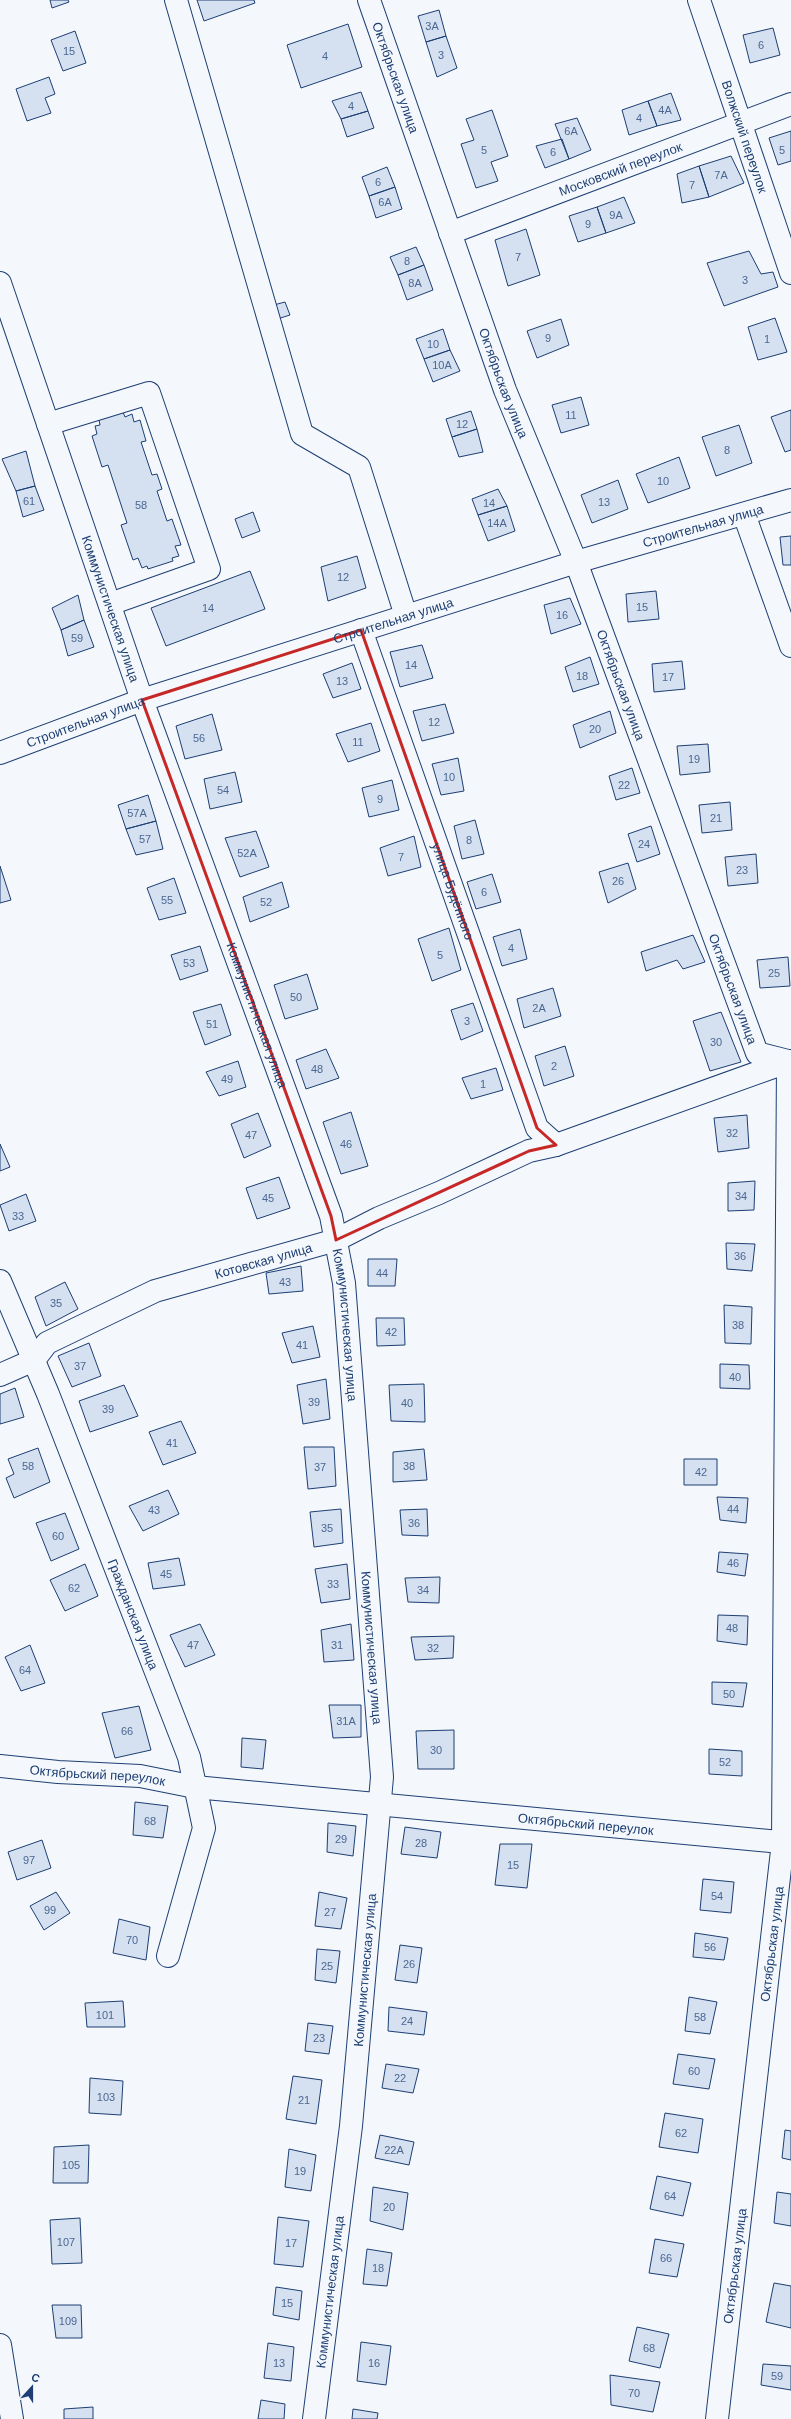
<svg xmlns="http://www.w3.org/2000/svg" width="791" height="2419" font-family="Helvetica,sans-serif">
<rect width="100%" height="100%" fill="#f4f7fb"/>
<path fill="#d5e0f0" stroke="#1d3f73" d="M50,0H68L69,2L52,8Z
M197,0H254L255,3L204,21Z
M439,10L446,36L426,42L418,16Z
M348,24L362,67L301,88L287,45Z
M773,28L780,55L750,63L743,35Z
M75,31L86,63L63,71L51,40Z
M446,36L457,68L437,77L426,42Z
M49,77L55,94L45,98L51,113L27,121L16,89Z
M361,92L368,111L341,119L332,101Z
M671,93L681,120L657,126L648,101Z
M648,101L657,126L629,135L622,110Z
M492,110L508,156L491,162L498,181L476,188L461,144L474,140L466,119Z
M368,111L374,128L347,137L341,119Z
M577,118L591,150L569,159L555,124Z
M791,131V161L778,165L769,138Z
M562,139L569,159L545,168L536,146Z
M731,156L744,183L709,197L699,166Z
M699,166L709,197L682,203L677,174Z
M387,167L395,187L369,196L362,177Z
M395,187L402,209L376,218L369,196Z
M624,197L635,223L606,233L597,207Z
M597,207L606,233L578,242L569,216Z
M526,229L540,275L508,286L495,240Z
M416,247L424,265L398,275L390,257Z
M749,251L761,274L773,272L778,287L724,306L707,263Z
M424,265L433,290L407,300L398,275Z
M285,302L290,315L274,320L270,306Z
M775,318L787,352L758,360L748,327Z
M561,319L569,345L537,358L527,331Z
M443,329L450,350L424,359L416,339Z
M450,350L460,371L433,382L424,359Z
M581,397L589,425L561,433L552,405Z
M791,410V450L785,452L771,417Z
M471,411L477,429L452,437L446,419Z
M123,412L125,417L132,414L134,422L140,420L146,441L141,442L152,475L157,474L162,489L157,491L167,521L172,519L181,545L175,546L179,556L172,558L173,561L148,569L147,566L142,568L138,558L133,560L121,525L127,523L108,465L102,467L92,436L97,434L95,426L100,425L99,420Z
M739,425L752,463L716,476L702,437Z
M477,429L483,452L459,457L452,437Z
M26,451L35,486L16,491L2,459Z
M679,457L690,488L648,503L636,474Z
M618,480L628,509L592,523L581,495Z
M35,486L44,510L23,517L16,491Z
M498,489L507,506L478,515L472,499Z
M507,506L515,531L488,541L478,515Z
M253,512L260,531L242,538L235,519Z
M791,536V565H783L780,537Z
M357,556L366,588L328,601L321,567Z
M250,571L265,609L166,646L151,608Z
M656,591L659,619L628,622L626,594Z
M78,595L84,620L61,630L52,608Z
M570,598L581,624L551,634L544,605Z
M84,620L94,647L68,656L61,630Z
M422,645L433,678L400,687L390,652Z
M590,657L599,684L573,692L565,667Z
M682,661L685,689L654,692L652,664Z
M352,663L361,689L333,698L323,674Z
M445,704L454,733L422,741L413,711Z
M610,711L616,733L580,748L573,725Z
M212,714L222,750L185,759L176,726Z
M371,723L380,751L348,762L336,734Z
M708,744L710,772L680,775L677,746Z
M458,758L464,791L441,795L432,764Z
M632,768L640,793L616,800L609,776Z
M235,772L242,802L210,809L204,779Z
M392,780L399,810L369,817L362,788Z
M148,795L156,821L126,829L118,805Z
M730,802L732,830L702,833L699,805Z
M475,820L484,854L462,859L454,826Z
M156,821L163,849L136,855L126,829Z
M651,826L660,854L637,862L628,834Z
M256,831L269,867L240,877L225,838Z
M414,836L421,867L388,876L380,848Z
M756,854L758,883L728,886L725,857Z
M628,863L636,889L608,903L599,872Z
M0,866L11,900L0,903Z
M492,874L501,902L476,909L467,882Z
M174,878L186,913L159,920L147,888Z
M282,882L289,907L250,922L243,897Z
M449,928L461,970L432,981L418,939Z
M520,929L527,959L502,966L493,937Z
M693,935L705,962L683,969L677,960L646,971L641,952Z
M200,946L208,971L180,980L171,955Z
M788,957L790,986L760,988L757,960Z
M307,974L318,1009L285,1019L274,985Z
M553,988L561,1016L524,1028L517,999Z
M473,1003L483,1031L461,1040L451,1010Z
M221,1004L231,1035L205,1045L193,1012Z
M721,1012L741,1062L710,1071L693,1021Z
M565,1046L574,1076L544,1086L535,1056Z
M326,1049L339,1078L306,1089L296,1060Z
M238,1061L246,1087L219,1096L206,1072Z
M496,1068L503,1090L471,1099L462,1078Z
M351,1112L368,1166L341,1174L323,1122Z
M258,1113L271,1146L244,1158L231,1124Z
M747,1115L749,1148L718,1152L714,1118Z
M0,1144L10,1167L0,1171Z
M279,1177L290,1208L257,1219L246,1188Z
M755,1181L754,1210L728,1211V1183Z
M26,1194L36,1221L9,1231L0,1205Z
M726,1243L755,1244L752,1271L727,1269Z
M368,1259H397L395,1286H368Z
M301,1266L303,1291L269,1294L266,1273Z
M65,1282L78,1309L46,1326L35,1297Z
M724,1305L752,1307L751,1344L725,1343Z
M376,1318H404L405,1345L377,1346Z
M313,1326L320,1357L292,1363L282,1333Z
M89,1343L101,1376L72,1387L58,1356Z
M720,1364L749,1365L750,1389L720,1388Z
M326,1379L330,1419L303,1424L297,1385Z
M424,1384L425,1422L391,1421L389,1385Z
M124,1385L138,1416L90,1432L79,1401Z
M15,1388L24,1417L0,1424V1394Z
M181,1421L196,1453L163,1465L149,1432Z
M304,1447H334L336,1486L308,1489Z
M38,1448L50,1482L14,1498L6,1478L14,1474L8,1459Z
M424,1449L427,1480L393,1482V1452Z
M684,1459H717V1485H684Z
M168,1490L179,1514L143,1531L129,1506Z
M717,1497L748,1498L746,1523L720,1520Z
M341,1509L343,1543L314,1547L310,1512Z
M427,1509L428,1536L402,1535L400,1510Z
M65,1513L79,1549L51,1561L36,1523Z
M719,1552L748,1554L745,1576L717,1572Z
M179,1558L185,1585L153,1589L148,1563Z
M85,1564L98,1596L65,1611L50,1580Z
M347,1564L350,1599L321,1603L315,1569Z
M440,1577L439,1603L408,1602L405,1578Z
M718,1615L748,1616L747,1645L717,1641Z
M200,1624L215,1655L185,1667L170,1635Z
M351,1624L354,1660L324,1662L321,1630Z
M454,1636L453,1658L415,1660L411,1637Z
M30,1645L45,1683L21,1691L5,1657Z
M712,1682L747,1683L743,1707L712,1704Z
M329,1705H361V1737L333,1738Z
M139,1706L151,1750L115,1758L102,1713Z
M454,1730V1769H418L416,1731Z
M242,1738L266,1740L263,1769L241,1767Z
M709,1749L742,1751V1776L709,1774Z
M135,1802L168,1806L163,1838L133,1835Z
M328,1823L356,1826L353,1856L327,1852Z
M405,1827L441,1832L437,1858L401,1854Z
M42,1840L51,1868L17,1880L8,1852Z
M500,1844H532L527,1888L495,1885Z
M703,1879L734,1882L731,1913L700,1910Z
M56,1892L70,1913L44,1930L30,1906Z
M319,1892L347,1898L341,1929L315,1926Z
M119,1919L150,1927L146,1960L113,1953Z
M695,1933L728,1938L724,1960L693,1957Z
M400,1945L422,1948L417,1983L395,1980Z
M317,1949L340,1951L336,1983L315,1980Z
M689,1997L717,2002L710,2034L685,2031Z
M123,2001L125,2027H87L85,2003Z
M389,2007L427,2012L424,2035L388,2031Z
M308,2023L333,2026L329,2054L305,2051Z
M678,2054L715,2059L709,2089L673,2084Z
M386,2064L419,2069L413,2093L382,2088Z
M293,2076L322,2080L316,2124L286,2119Z
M90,2078L123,2081L121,2115L89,2113Z
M665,2113L703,2119L698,2153L659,2147Z
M785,2130L791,2131V2160L782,2158Z
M380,2135L414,2142L409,2165L375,2158Z
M89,2145L88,2183H53L54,2147Z
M289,2149L316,2155L311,2191L285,2187Z
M657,2176L691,2183L683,2216L650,2209Z
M373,2187L408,2193L403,2230L370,2221Z
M777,2192L791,2194V2226L774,2223Z
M278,2217L309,2221L303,2267L274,2264Z
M80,2218L82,2263L52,2264L50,2220Z
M655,2239L684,2244L677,2277L649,2273Z
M367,2249L392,2253L387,2286L363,2284Z
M774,2283L791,2286V2328L766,2322Z
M276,2287L302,2291L299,2320L273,2315Z
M52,2305H81L82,2338H56Z
M637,2327L669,2334L660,2368L629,2361Z
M361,2342L391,2346L386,2385L357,2381Z
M268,2343L294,2347L291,2381L264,2378Z
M763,2364L791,2366V2390L761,2385Z
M610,2375L660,2382L653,2412L611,2405Z
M261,2400L285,2404L284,2419H258Z
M93,2407V2419H64V2409Z
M353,2409L378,2413L377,2419H352Z"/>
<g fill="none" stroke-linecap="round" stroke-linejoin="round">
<g stroke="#1d3f73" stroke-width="24">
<g id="minor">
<path d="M176,0L302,434L359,467L406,616"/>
<path id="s1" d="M369,0L505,390L576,562L757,1053L788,1061L783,1842L717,2419"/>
<path id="s2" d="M699,0L791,273"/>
<path id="s3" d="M450,233L791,104"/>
<path id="s4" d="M0,283L142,700L331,1216L344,1283L382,1777L351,2126L314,2419"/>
<path d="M48,424L149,393L209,569L110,604"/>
<path d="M744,514L791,646"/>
<path id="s5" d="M361,630L537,1128L556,1145"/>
<path id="s6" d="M0,1281L48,1394L189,1757L204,1828L168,1956"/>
<path id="s7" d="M0,1375L34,1360L47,1343L155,1291L336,1240L379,1218L439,1193L529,1151L556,1145L790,1061"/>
<path id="s8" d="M0,1766L58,1772L140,1776L195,1787L791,1843"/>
<path d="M0,2345L12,2419"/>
</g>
</g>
<g stroke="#1d3f73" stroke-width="24">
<g id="major">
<path id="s9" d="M0,753L142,700L576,562L791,500"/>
</g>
</g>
<use href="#minor" stroke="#f4f7fb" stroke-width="22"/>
<use href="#major" stroke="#f4f7fb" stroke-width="22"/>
</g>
<path fill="none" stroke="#c62828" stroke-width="3" stroke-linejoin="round" d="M361,630L537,1128L556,1145L529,1151L336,1240L331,1216L142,700Z"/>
<g text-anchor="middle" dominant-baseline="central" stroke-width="3" stroke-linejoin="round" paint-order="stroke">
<g font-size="11" fill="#4b6792">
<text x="432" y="26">3А</text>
<text x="761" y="45">6</text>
<text x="69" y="51">15</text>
<text x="441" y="55">3</text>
<text x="325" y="56">4</text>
<text x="351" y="106">4</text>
<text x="665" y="110">4А</text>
<text x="639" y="118">4</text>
<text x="571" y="131">6А</text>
<text x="484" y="150">5</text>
<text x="782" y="150">5</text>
<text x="553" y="152">6</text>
<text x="721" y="175">7А</text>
<text x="378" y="182">6</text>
<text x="692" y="185">7</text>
<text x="385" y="202">6А</text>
<text x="616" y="215">9А</text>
<text x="588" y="224">9</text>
<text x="518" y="257">7</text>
<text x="407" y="261">8</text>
<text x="745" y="280">3</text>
<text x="415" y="283">8А</text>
<text x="548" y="338">9</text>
<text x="767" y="339">1</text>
<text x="433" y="344">10</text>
<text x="442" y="365">10А</text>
<text x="571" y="415">11</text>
<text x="462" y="424">12</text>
<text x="727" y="450">8</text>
<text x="663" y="481">10</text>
<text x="29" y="501">61</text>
<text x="604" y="502">13</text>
<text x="489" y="503">14</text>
<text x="141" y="505">58</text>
<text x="497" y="523">14А</text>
<text x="343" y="577">12</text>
<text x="642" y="607">15</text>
<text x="208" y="608">14</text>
<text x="562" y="615">16</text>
<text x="77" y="638">59</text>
<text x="411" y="665">14</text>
<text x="582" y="676">18</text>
<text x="668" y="677">17</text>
<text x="342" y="681">13</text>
<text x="434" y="722">12</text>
<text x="595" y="729">20</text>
<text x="199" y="738">56</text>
<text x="358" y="742">11</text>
<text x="694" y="759">19</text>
<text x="449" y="777">10</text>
<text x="624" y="785">22</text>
<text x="223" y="790">54</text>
<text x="380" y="799">9</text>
<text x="137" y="813">57А</text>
<text x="716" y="818">21</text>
<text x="145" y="839">57</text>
<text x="469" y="840">8</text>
<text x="644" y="844">24</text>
<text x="247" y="853">52А</text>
<text x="401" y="857">7</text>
<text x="742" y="870">23</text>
<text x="618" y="881">26</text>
<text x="484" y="892">6</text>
<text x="167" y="900">55</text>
<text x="266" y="902">52</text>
<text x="511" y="948">4</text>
<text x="440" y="955">5</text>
<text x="189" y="963">53</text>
<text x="774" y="973">25</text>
<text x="296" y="997">50</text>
<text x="539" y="1008">2А</text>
<text x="467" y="1021">3</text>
<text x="212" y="1024">51</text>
<text x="716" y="1042">30</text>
<text x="554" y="1066">2</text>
<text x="317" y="1069">48</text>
<text x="227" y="1079">49</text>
<text x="483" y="1084">1</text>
<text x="732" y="1133">32</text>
<text x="251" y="1135">47</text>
<text x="346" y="1144">46</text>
<text x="741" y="1196">34</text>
<text x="268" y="1198">45</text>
<text x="18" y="1216">33</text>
<text x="740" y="1256">36</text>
<text x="382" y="1273">44</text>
<text x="285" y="1282">43</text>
<text x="56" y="1303">35</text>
<text x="738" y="1325">38</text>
<text x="391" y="1332">42</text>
<text x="302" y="1345">41</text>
<text x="80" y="1366">37</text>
<text x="735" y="1377">40</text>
<text x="314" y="1402">39</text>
<text x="407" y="1403">40</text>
<text x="108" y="1409">39</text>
<text x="172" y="1443">41</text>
<text x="28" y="1466">58</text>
<text x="409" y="1466">38</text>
<text x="320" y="1467">37</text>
<text x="701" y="1472">42</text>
<text x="733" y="1509">44</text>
<text x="154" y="1510">43</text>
<text x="414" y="1523">36</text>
<text x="327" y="1528">35</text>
<text x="58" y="1536">60</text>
<text x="733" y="1563">46</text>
<text x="166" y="1574">45</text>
<text x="333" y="1584">33</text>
<text x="74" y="1588">62</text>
<text x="423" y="1590">34</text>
<text x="732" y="1628">48</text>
<text x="193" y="1645">47</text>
<text x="337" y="1645">31</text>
<text x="433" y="1648">32</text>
<text x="25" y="1670">64</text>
<text x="729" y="1694">50</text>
<text x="346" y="1721">31А</text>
<text x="127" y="1731">66</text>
<text x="436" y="1750">30</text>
<text x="725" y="1762">52</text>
<text x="150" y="1821">68</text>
<text x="341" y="1839">29</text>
<text x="421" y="1843">28</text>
<text x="29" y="1860">97</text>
<text x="513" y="1865">15</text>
<text x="717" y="1896">54</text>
<text x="50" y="1910">99</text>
<text x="330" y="1912">27</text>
<text x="132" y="1940">70</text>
<text x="710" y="1947">56</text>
<text x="409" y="1964">26</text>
<text x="327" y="1966">25</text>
<text x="105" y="2015">101</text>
<text x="700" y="2017">58</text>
<text x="407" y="2021">24</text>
<text x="319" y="2038">23</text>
<text x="694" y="2071">60</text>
<text x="400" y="2078">22</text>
<text x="106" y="2097">103</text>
<text x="304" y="2100">21</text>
<text x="681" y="2133">62</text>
<text x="394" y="2150">22А</text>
<text x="71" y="2165">105</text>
<text x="300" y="2171">19</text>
<text x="670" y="2196">64</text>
<text x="389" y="2207">20</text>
<text x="66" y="2242">107</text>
<text x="291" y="2243">17</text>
<text x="666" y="2258">66</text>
<text x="378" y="2268">18</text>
<text x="287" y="2303">15</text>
<text x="68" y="2321">109</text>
<text x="649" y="2348">68</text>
<text x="279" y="2363">13</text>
<text x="374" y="2363">16</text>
<text x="777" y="2376">59</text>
<text x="634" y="2393">70</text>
</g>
<g font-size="13" fill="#1d3f73" stroke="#f4f7fb">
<text stroke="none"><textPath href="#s1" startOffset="82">Октябрьская улица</textPath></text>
<text stroke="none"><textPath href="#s2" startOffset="144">Волжский переулок</textPath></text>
<text stroke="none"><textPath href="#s3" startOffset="182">Московский переулок</textPath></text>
<text stroke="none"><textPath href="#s1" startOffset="406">Октябрьская улица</textPath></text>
<text stroke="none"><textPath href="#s9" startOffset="739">Строительная улица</textPath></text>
<text stroke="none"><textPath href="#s4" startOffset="344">Коммунистическая улица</textPath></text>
<text stroke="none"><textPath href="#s9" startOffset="415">Строительная улица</textPath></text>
<text stroke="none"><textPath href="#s1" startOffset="730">Октябрьская улица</textPath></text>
<text stroke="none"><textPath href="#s9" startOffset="91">Строительная улица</textPath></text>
<text stroke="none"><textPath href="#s5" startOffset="277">улица Будённого</textPath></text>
<text stroke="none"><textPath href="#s1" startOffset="1054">Октябрьская улица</textPath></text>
<text stroke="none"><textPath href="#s4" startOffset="776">Коммунистическая улица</textPath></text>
<text stroke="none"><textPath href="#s7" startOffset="291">Котовская улица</textPath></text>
<text stroke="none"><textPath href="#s4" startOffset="1100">Коммунистическая улица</textPath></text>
<text stroke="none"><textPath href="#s6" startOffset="359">Гражданская улица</textPath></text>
<text stroke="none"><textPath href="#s4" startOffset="1424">Коммунистическая улица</textPath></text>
<text stroke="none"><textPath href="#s8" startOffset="98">Октябрьский переулок</textPath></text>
<text stroke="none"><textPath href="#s8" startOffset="589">Октябрьский переулок</textPath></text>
<text transform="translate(772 1944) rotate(-83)">Октябрьская улица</text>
<text transform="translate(365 1970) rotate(-85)">Коммунистическая улица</text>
<text transform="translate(735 2266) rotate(-83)">Октябрьская улица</text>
<text transform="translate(330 2292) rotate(-83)">Коммунистическая улица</text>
</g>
</g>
<g transform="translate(32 2387) rotate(21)" stroke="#f4f7fb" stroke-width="3" paint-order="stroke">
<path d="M0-3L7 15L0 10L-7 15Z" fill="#1d3f73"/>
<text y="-6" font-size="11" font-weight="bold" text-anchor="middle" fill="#1d3f73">С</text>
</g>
</svg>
